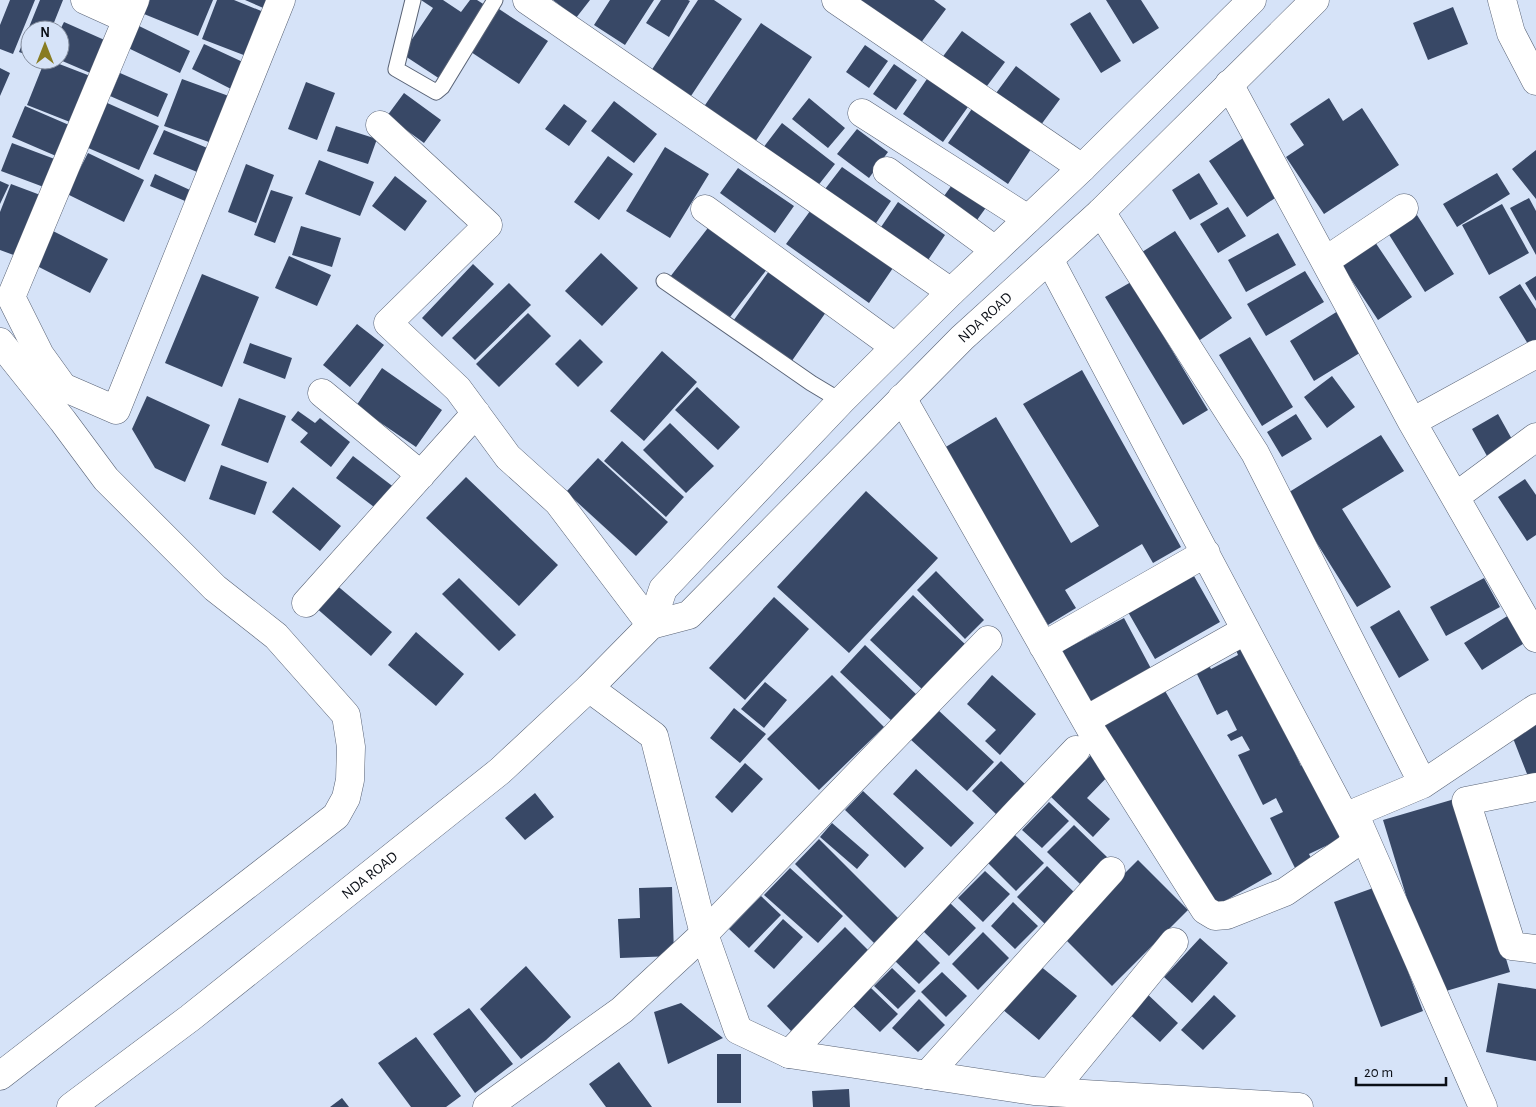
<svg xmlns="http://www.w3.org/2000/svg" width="1536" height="1107" font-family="'Alegreya Sans',sans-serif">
<rect width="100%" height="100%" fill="#d6e3f8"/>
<path fill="#384866" d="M10,0H35L13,54L0,49V25Z
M40,0H63L51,30H30V56L19,52Z
M150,0H213L198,36L144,14Z
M217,0H234L271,15L254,59L202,39Z
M245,0H272L268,10Z
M421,0H443L461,12L470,0H477L488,7L440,79L402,54L433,8Z
M553,0H590L576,18Z
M610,0H654L625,45L594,25Z
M661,0H688L690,1L669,37L646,23Z
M698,0H714L742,19L689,99L649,74Z
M860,0H934L946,9L920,44Z
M1106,0H1141L1159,28L1133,44Z
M1453,7L1468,44L1428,60L1413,23Z
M499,9L548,41L519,84L471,52Z
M1090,12L1121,61L1101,73L1070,24Z
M64,22L109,42L95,75L60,60V30Z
M761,23L812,57L753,145L701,111Z
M137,25L190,51L180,73L126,47Z
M962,31L1005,62L981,94L938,63Z
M204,44L245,63L231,89L192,69Z
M865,45L888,61L869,88L846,72Z
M45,60H49L98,79L80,126L27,105Z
M894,64L917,80L896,110L873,94Z
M1016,66L1060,99L1035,133L991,100Z
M0,68L10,73L0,96Z
M120,73L168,94L158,117L110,96Z
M929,76L970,104L943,142L903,114Z
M182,79L237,99L220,146L164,126Z
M306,82L335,93L317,140L288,129Z
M404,93L441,120L424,143L387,116Z
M809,98L845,128L828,148L792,119Z
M1329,98L1343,121L1362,108L1399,165L1324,214L1286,157L1304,145L1290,124Z
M614,101L657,134L634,163L591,131Z
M105,102L159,126L139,170L86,147Z
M976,103L1035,143L1008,184L948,143Z
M564,104L587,121L569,146L545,129Z
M25,106L76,128L63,159L12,137Z
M782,123L835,164L813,192L760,152Z
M336,126L377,139L368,164L327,151Z
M857,129L888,152L869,178L837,154Z
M164,130L217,152L207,176L153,154Z
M1243,138L1281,194L1247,217L1209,161Z
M12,143L60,161L49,189L1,171Z
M665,147L709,174L670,238L626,211Z
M1536,150V199L1512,169Z
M88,153L144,180L124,222L67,194Z
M608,156L633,174L599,220L574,202Z
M319,160L374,182L360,216L305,194Z
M246,164L274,175L256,223L228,212Z
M842,167L891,201L872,229L822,193Z
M738,168L794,206L775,233L720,193Z
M1199,173L1218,204L1190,220L1172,190Z
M1497,173L1510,194L1457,227L1443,204Z
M155,174L190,190L185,201L150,186Z
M395,176L427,201L405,231L372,206Z
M957,178L990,202L977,220L944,196Z
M0,181L9,185L0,204Z
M11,184L43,196L19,257L0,250V212Z
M271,190L293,197L275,243L254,235Z
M1529,198L1536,211V255L1510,208Z
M898,202L945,235L924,266L877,233Z
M1502,204L1529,253L1489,275L1462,225Z
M813,207L895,265L869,303L786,244Z
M1228,207L1246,236L1218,253L1200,224Z
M1417,215L1454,274L1425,292L1388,233Z
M714,220L771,264L727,321L670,277Z
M301,226L341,238L332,267L292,255Z
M53,231L108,259L90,293L35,265Z
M1175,231L1232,318L1197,342L1139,254Z
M1278,233L1296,265L1246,292L1228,260Z
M1373,239L1412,297L1378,320L1339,261Z
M601,253L638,288L602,326L565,291Z
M289,256L331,275L317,306L275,288Z
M473,264L494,284L442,337L422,318Z
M774,264L831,305L789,365L731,324Z
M1305,271L1324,302L1266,336L1247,304Z
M202,274L259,297L222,387L165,363Z
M1536,276V301L1525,283Z
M1131,282L1208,410L1183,425L1105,297Z
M509,283L531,305L475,360L452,338Z
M1520,284L1536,309V340L1528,344L1499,297Z
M1338,311L1363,351L1314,381L1290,341Z
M528,313L551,336L499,387L476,364Z
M357,324L384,345L350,387L323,365Z
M1250,337L1293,407L1262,426L1219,355Z
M580,339L603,362L578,387L555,364Z
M250,343L292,358L285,379L243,363Z
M662,351L697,382L644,441L610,411Z
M382,368L442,410L416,447L356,406Z
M1082,370L1181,547L1153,563L1142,544L1065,590L1076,608L1048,625L944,448L996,417L1071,543L1099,526L1023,404Z
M1332,376L1355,407L1327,428L1304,397Z
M697,387L740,427L718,450L675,410Z
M147,396L210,425L185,482L155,468L132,429Z
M239,398L286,416L268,463L221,445Z
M298,411L315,423L320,418L350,442L331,467L300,442L308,433L291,420Z
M1296,414L1312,439L1282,457L1267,432Z
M1498,414L1513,441L1487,456L1472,429Z
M670,423L714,466L686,493L643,450Z
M1381,435L1404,471L1342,509L1391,587L1357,607L1286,494Z
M622,441L684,497L666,517L604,461Z
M353,456L395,488L378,510L336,478Z
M598,458L668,522L636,556L566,492Z
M221,465L267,482L255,515L209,499Z
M466,477L558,565L519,606L426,518Z
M1525,479L1536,495V535L1527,541L1498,497Z
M293,487L341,526L320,551L272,512Z
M866,491L938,558L849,653L777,587Z
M936,571L984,620L965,639L917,590Z
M1194,576L1220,622L1155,659L1128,612Z
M459,578L516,635L499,651L442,594Z
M1484,578L1500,607L1446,636L1430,607Z
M334,583L392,632L371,656L314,606Z
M913,595L967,646L924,691L870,640Z
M774,597L809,629L745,700L709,668Z
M1399,610L1429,660L1399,678L1370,627Z
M1509,615L1526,642L1482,670L1464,643Z
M1124,618L1155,676L1090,711L1058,653Z
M416,632L464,674L436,706L388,665Z
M1248,643L1302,749L1295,753L1301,766L1309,763L1348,841L1332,843L1309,854L1312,860L1295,868L1270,818L1283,812L1276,798L1263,805L1238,755L1250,750L1242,736L1231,741L1227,735L1237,730L1227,710L1217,715L1195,670L1208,664L1211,669L1238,655L1236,650Z
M865,645L918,696L893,722L840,672Z
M832,675L884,727L819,790L767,739Z
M992,675L1036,714L1000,755L985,741L996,730L967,704Z
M765,682L787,700L764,728L741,709Z
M1161,684L1272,874L1211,909L1100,719Z
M734,708L766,734L740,763L710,738Z
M937,709L994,762L967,791L910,739Z
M1536,717V776L1529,779L1509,728Z
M1092,754L1112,772L1087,798L1110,819L1093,837L1050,796Z
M1001,761L1026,785L997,815L972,791Z
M745,763L763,779L732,813L715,797Z
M916,769L974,823L951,847L893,794Z
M863,791L924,848L905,868L845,810Z
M535,793L554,817L525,840L505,818Z
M1458,798L1510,972L1436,994L1383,820Z
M1049,802L1069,821L1042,848L1022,830Z
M832,823L869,855L857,869L820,837Z
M1074,825L1107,857L1080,884L1047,852Z
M1015,835L1044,863L1016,891L987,862Z
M819,839L899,919L874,943L795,864Z
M1138,860L1188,910L1112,986L1062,936Z
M1047,866L1075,893L1045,924L1017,897Z
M790,868L843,916L818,943L764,895Z
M985,871L1010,894L983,922L958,898Z
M672,887L674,956L620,958L618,919L640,918L639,888Z
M1376,887L1423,1011L1381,1027L1334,902Z
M761,896L781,915L749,948L729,929Z
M1013,902L1038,926L1015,949L991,926Z
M950,903L976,928L949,956L923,931Z
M783,919L803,937L774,969L754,951Z
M845,927L870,952L791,1031L767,1006Z
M983,932L1009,958L978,990L952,964Z
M915,938L940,963L919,984L894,960Z
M1200,938L1228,963L1192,1003L1164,977Z
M1039,965L1077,996L1039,1040L1002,1009Z
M526,966L571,1017L546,1040L521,1059L480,1009Z
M892,968L916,991L898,1009L874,986Z
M942,972L967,996L946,1017L921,992Z
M1498,983L1536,989V1061L1486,1052Z
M871,988L898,1014L880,1032L853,1006Z
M1143,990L1178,1023L1160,1042L1125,1010Z
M1214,995L1236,1016L1203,1050L1181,1030Z
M919,999L945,1025L918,1052L892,1028Z
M681,1003L723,1038L668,1064L654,1012Z
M469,1008L513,1064L475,1093L433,1034Z
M416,1037L461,1096L446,1107H411L378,1063Z
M717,1054H741V1103H717Z
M619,1062L652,1107H606L589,1084Z
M849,1089L850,1107H813L812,1091Z
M342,1098L349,1107H330Z"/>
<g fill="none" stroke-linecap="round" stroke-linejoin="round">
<g stroke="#586275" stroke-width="17">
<path id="service" d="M413,0L396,69L436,92L442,87L495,0
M664,281L811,383L841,401"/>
</g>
<g stroke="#586275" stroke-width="29">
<path id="minor" d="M85,0L127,19
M135,0L11,297L40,355L63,387L116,410L281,0
M527,0L951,292
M836,0L1082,168
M1502,0L1511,33L1536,81
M1229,84L1412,422L1536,638
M862,113L1028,219
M380,125L488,225L388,323L458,389L508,457L558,502L651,625
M887,171L995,250
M705,209L895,347
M1101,212L1255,453L1423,784L1536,708
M1325,261L1404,208
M322,393L421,475
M902,398L1093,733L1205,910L1215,916L1227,915L1285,892L1350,847L1355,836L1049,259
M1412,422L1536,354
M1455,497L1536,437
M306,603L476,413
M1043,646L1206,553
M1086,720L1246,630
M1423,784L1354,813L1483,1107
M1536,787L1466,801L1512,946L1536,949
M789,1054L1076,750
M927,1075L1111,871
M1051,1092L1174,942
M487,1107L622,1010L704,934L988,640"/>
</g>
<g stroke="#586275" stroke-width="29">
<path id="tertiary" d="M0,342L63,421L106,479L215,588L276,636L346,715L351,747L350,780L346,798L336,816L0,1076
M589,688L654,736L704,934L738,1030L789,1054L1034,1091L1299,1107"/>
</g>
<g stroke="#586275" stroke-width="29">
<g id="primary">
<path id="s1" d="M651,625L689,615L962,338L1101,212L1315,0"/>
<path id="s2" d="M71,1107L190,1018L500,771L589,688L651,625L663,589L841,401L951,292L1082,168L1252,0"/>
</g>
</g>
<use href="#service" stroke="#fff" stroke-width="15"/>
<use href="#minor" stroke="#fff" stroke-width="28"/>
<use href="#tertiary" stroke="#fff" stroke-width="28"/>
<use href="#primary" stroke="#fff" stroke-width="28"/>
</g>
<g text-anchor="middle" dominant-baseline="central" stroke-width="5" stroke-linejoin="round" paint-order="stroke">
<g font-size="15" fill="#0b0f16" stroke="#d6e3f8">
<text stroke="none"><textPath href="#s1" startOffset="459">NDA ROAD</textPath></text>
<text stroke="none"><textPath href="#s2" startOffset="378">NDA ROAD</textPath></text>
</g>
</g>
<g transform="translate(45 45)"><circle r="24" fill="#d6e3f8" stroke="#858e9e"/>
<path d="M0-4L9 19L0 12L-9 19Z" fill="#887c22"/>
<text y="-8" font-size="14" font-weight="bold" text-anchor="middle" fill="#0b0f16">N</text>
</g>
<path d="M1356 1077v8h90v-8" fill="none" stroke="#0b0f16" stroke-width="2.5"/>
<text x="1364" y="1077" font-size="15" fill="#0b0f16" stroke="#d6e3f8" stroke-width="4" paint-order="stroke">20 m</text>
</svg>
